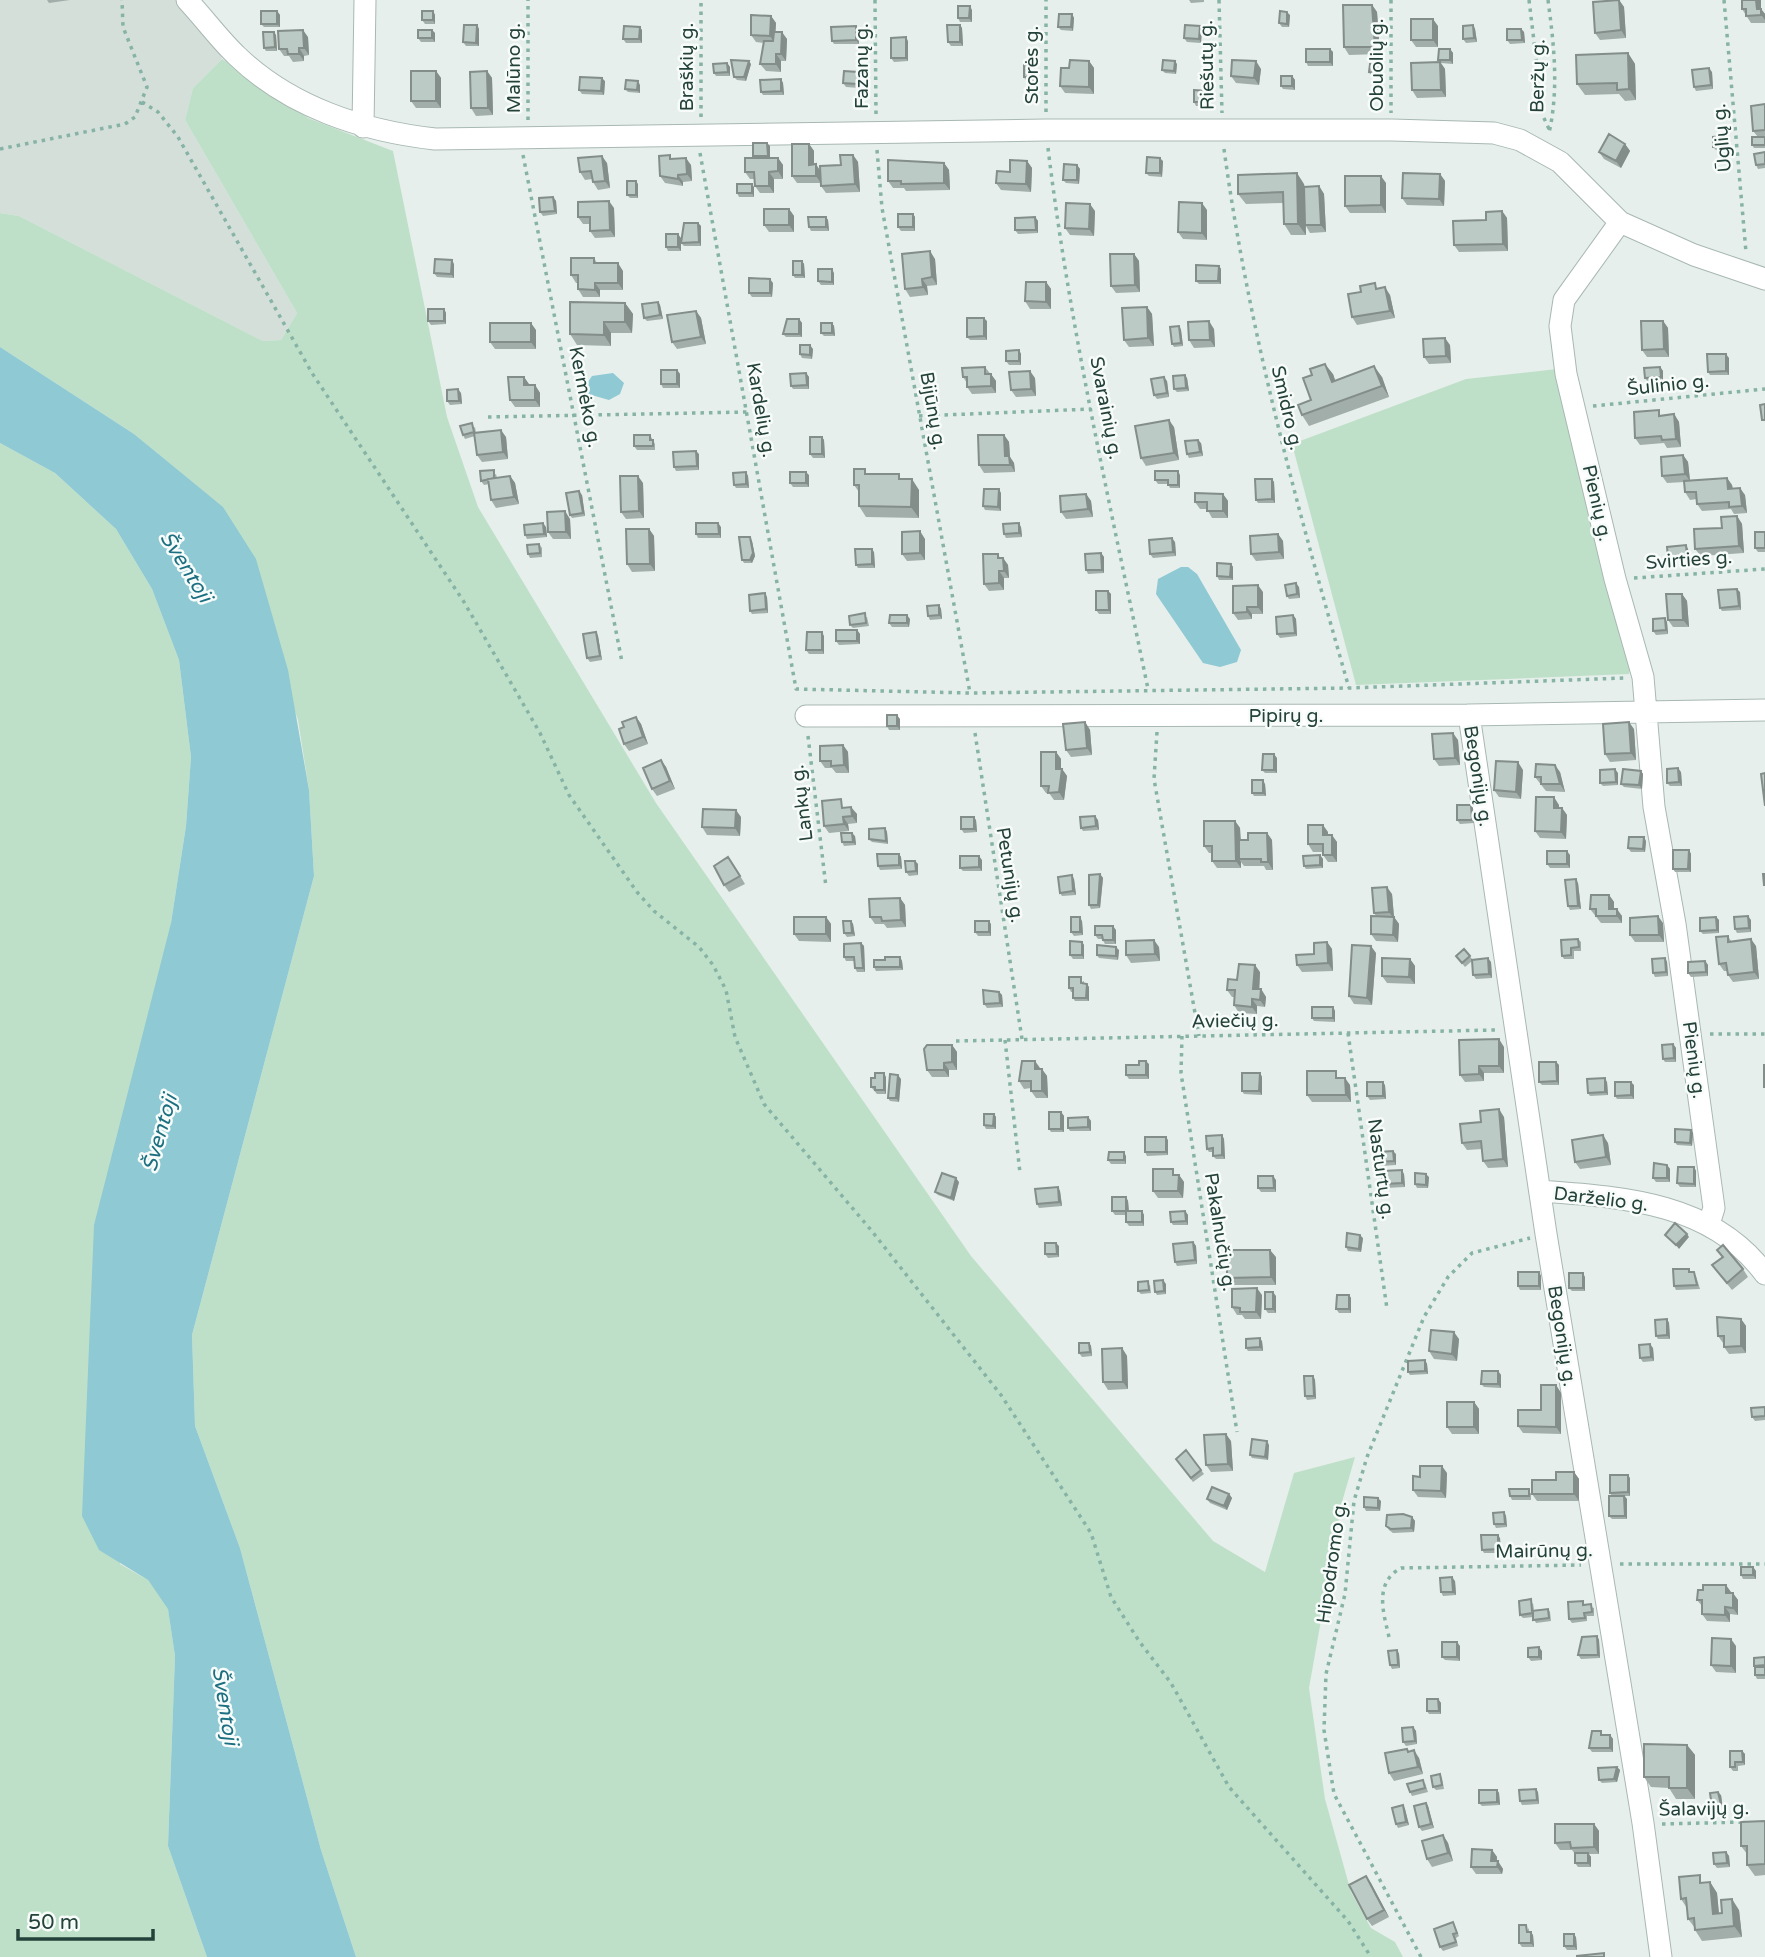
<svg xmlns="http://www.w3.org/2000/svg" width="1765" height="1957" font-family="'Varela Round',sans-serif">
<rect width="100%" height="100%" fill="#e6efeb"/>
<path fill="#d4dfda" d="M0,0H197L222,59L193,88L185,120L297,313L281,340L263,341L19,216L0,213Z"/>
<path fill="#bfe0c8" d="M222,59L308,118L393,151L447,417L478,507L656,803L971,1256L1213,1541L1265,1572L1294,1473L1355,1457L1342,1502L1309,1688L1325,1799L1351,1892L1371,1928L1395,1942L1403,1957H356L321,1850L240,1548L195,1426L192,1335L314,876L309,790L298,720L223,508L134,434L0,347V213L19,216L263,341L281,340L297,313L185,120L193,88Z
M1557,369L1631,652L1629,674L1356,685L1292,444L1466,379Z
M0,443L55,473L116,529L152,589L179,660L191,757L186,826L171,923L120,1564L148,1580L168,1608L175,1656L168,1846L207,1957H0Z"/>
<path fill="#8ec9d4" d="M0,347L134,434L223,507L256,559L288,670L309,790L314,876L192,1335L195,1426L240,1548L321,1850L356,1957H207L168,1846L175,1656L168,1609L148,1580L99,1550L82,1516L94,1225L171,923L186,826L191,757L179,660L152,589L116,529L55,473L0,443Z
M613,373L624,383L620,394L609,400L588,394L586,385L592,376Z
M1181,567H1188L1197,574L1241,650L1237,662L1220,667L1203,663L1156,594L1158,579Z"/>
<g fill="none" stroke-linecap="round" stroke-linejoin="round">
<g stroke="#a8b8b2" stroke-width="23">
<path id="minor" d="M187,0C204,18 219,39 237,56C290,107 363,131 435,139L1046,130H1392L1494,133L1520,140L1560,162L1620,222L1694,255L1765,279
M363,127L365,0
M1620,222L1564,300L1560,326L1566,374L1615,579L1643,677L1654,807L1675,924L1714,1208L1709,1224
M1469,715L1546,1234L1643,1823L1661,1957
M806,716L1469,715L1765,710
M1540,1191C1622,1197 1712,1202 1765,1274"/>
</g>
<path stroke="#86b3a5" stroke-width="3.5" stroke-dasharray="3.5 5" stroke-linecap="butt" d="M875,0L876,115
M1219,0L1222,113
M1391,0V113
M1529,0L1543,116L1549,129
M1548,0C1554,45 1559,89 1549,133
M1724,0L1746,252
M142,102L158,112L178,137L312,373L464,602L540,733L569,795L637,892L654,911L699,947L713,965L726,990L735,1037L764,1104L871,1230L1001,1395L1091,1533L1111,1597L1139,1641L1171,1683L1229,1787L1348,1921L1371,1957
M1046,112V0
M701,117V0
M528,120V0
M1048,148C1070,330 1111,509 1148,689
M0,149L125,124L135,117L147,87L123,27L122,0
M1224,149C1249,333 1298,510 1349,688
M877,150L882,208L970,693
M700,153L796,689L970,693L1349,688L1625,678
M523,155L622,662
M1593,406L1765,389
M919,416L1091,409
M488,417L747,412
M1634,578L1765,569
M1157,732L1154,779L1199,1036
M975,733L1022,1039
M808,736L826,887
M1348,1033L1387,1309
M1710,1034H1765
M1182,1036L1181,1073L1237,1432
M1005,1040L1020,1173
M956,1041L1496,1030
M1620,1564H1765
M1389,1637C1383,1611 1374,1583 1401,1568L1581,1565
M1662,1824L1745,1822
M1421,1957L1334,1794L1324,1730L1326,1674L1345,1594L1354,1501L1367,1457L1424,1317L1448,1277L1472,1253L1530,1238"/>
<use href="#minor" stroke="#fff" stroke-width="21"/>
</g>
<path fill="#a1aea9" d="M47,0H70L49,3Z
M1189,0H1204V2L1191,3Z
M1619,0L1624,7L1626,38L1600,40L1595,33Z
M1372,5L1377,12L1380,54L1349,55L1344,47Z
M1742,9H1761L1765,14V23H1751Z
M972,10V22H960L958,18Z
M277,11L280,15V27H264L261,24Z
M433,11L435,15V24H425L422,20Z
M1072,14L1074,18L1073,31L1061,30L1058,27Z
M1290,15L1289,27H1282L1279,23Z
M771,16L776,23L775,32L787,39L786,61H781V72L766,71L760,64L764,43L756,42L751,35Z
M477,25L479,29V46H466L463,42Z
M960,25L962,28L963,46H951L948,42Z
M1473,25L1475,29L1477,42L1466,43L1463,39Z
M1438,26V47H1416L1411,40Z
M1202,29L1201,43L1187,42L1184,38Z
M1521,29L1524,32L1525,43L1510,44L1507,40Z
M432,30L435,33V42H421L418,38Z
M642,30V43H626L623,39Z
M858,30L859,44H834L832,41Z
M276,35L277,51H266L264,48Z
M308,37L309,55L304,56V61L293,62L289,56H284L279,49Z
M908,41V61L894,62L891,58Z
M1330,49L1333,52V66H1308L1306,62Z
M1450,49L1453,53V64L1441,63L1445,69L1446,97L1417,98L1412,90L1440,62L1438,60Z
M1628,53L1635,64L1636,100L1625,101L1619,94L1585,95L1577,84Z
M1089,61L1094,68V94L1065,93L1060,86L1069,68Z
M727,63L730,67V76H716L714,73Z
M751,64L746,81L737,80L734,77Z
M1177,64L1176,74L1165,73L1162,70Z
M1032,65L1035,69L1034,81H1026L1024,77Z
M1261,69L1259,85L1236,83L1231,76Z
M1383,69L1382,77L1371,75L1369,72Z
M436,71L441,78V108H416L411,101Z
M487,71L492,78L493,115L476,116L471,108Z
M1712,72L1713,89L1696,91L1694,87Z
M860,76V88L846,87L843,83Z
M1292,76L1295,80V90L1283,89L1281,86Z
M781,79L783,83L784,95H763L761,92Z
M605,81L604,95L582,94L579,90Z
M640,85V93L628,92L625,89Z
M1208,91L1211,94L1210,106H1196L1194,102Z
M1765,104V148H1754L1752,145L1758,137L1753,131Z
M1722,136L1725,140V150H1716L1713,147Z
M809,144L814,151V165L820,171L841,165L853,155L858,162L860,192L826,193L821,186V183H797L792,176Z
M1625,144L1630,151L1621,168L1604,159L1599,152Z
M770,146V158H778L783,165V179H774V193H760L755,186V179H750L745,172L754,158L753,156Z
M1765,152V168L1758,169L1756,165Z
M673,159L691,165L692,181L683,182V186L665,183L660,176Z
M1027,161L1032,168L1031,192L1001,190L996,183Z
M1163,161L1162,177L1149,176L1146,173Z
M607,163L610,188L598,190L593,182L592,179L585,180L580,172Z
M944,163L949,170L950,190L906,191L904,188H893L888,181Z
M1077,165L1080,169L1079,184L1066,183L1063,180Z
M1440,174L1445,181L1444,206L1407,205L1402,198Z
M1386,183V213H1350L1345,206Z
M638,184V198H630L627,195Z
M1304,184L1305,187L1319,186L1324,194L1326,232L1310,233L1306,226V235H1291L1284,224L1283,203L1246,204L1238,194Z
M754,187V197H739L737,193Z
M553,197L556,201L557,214L543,216L540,212Z
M614,208L615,237L595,238L590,231V224H583L578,217Z
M789,209L794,216V232H769L764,225Z
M1207,210V240L1183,239L1178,232Z
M1095,211L1094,236L1070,235L1065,228Z
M1502,211L1507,218L1508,251L1459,252L1454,245L1486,220Z
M913,214L915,217V231H901L898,227Z
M826,217L828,220L829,231H811L809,227Z
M1035,217L1038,221V233L1018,234L1015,230Z
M698,223L701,226V246H684L681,243Z
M681,238V251H668L666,247Z
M1134,254L1139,261L1140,292L1116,293L1111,286Z
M594,258L597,263L623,271V290H600V297H583L578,289V283H576L571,275Z
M935,259L937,285L927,286L928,295L910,297L905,289Z
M802,261L804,264L805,278H795L793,275Z
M454,264V278L437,277L434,273Z
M1219,266L1221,269V284H1199L1196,281Z
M834,273V285H821L818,281Z
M1046,282L1051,289V309H1030L1025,301Z
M773,283L772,297H752L749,293Z
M1379,289L1390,295L1395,318L1357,325L1352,317L1361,292Z
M658,302L660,305L663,319L647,321L644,318Z
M625,303L633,314L632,333H611V346L577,345L570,334Z
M1147,307L1152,314L1154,346L1129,347L1124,340Z
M444,309L446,313V324L431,325L428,321Z
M696,311L701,318L706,344L677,349L672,342Z
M799,319L802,323V337H786L783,334Z
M987,321V340H970L967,337Z
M1663,321L1668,328L1669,357H1647L1642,350Z
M832,323L834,326L835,336H824L821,333Z
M1179,326L1181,330L1183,346L1174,347L1172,344Z
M1214,329L1215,347L1194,348L1189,340Z
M536,330V349H495L490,342Z
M1450,345L1451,363L1429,364L1424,357Z
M813,349L812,359L802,358L800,354Z
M1019,350L1021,354V365H1009L1006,361Z
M1729,358V375H1710L1708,372Z
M985,367L996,381V393L972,394L967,387V383L963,377Z
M1660,367L1663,371V380L1647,381L1645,378Z
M677,370L680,374V388H663L661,384Z
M806,373L809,377V389H793L791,386Z
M1333,374L1335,380L1382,377L1389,397L1309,426L1302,415L1311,400Z
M524,377L529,385H535L540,393V407H515L510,400Z
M1035,378L1036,396L1016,397L1011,390Z
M1187,378L1189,391L1177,392L1174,389Z
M1167,381L1169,397L1157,399L1154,395Z
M461,393L462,404L450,405L447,401Z
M1674,414L1679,422L1681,447L1667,448L1664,443L1640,445L1635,438L1663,415Z
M475,427L476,433L506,437L508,459L482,462L477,455L475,436L465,439L463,435Z
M1174,427L1179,460L1146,466L1141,458Z
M650,435L655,444V450H637L634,446Z
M1004,435L1009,442L1010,457L1014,463L1015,472L984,473L979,465Z
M822,437L824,440L825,458H813L810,454Z
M1201,443L1203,456L1189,458L1187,454Z
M699,454V470L676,471L674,467Z
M1683,455L1688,462L1690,481L1727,478L1732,485L1733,488L1745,495L1747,513L1734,514L1731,509L1702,511L1697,504V499L1690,500L1685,492L1684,482L1667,483L1662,476Z
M746,472L748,476L749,488H736L734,485Z
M496,474L497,478L510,476L515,483L519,504L496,508L491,500L489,484L484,485L481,481Z
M868,474L902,479L919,490V518L866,517L859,506V492L854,485Z
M809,475V487H793L790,483Z
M1180,475V488H1170L1168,484H1158L1155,480Z
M1272,479L1274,482L1275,503H1258L1256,500Z
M643,483L644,518L626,519L621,512Z
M1001,493V511L985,510L983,506Z
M1086,494L1091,501L1093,517L1066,519L1061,512Z
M1223,494L1228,501V518H1212L1207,509H1200L1195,502Z
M582,495L585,516L572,518L570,515Z
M1737,516L1742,524L1744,553L1701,556L1695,549Z
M570,519L571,539H553L548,532Z
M546,527L547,537L527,539L525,535Z
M721,527V538H698L696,534Z
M1021,527L1022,537L1006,538L1004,534Z
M649,529L654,536L655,571L632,572L627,564Z
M1765,532V552H1758L1755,548Z
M1278,534L1283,541L1284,559L1256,561L1251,554Z
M925,539V560L907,561L902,554Z
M752,541L755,556L752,563H744L742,560Z
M1175,542L1176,556L1153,558L1150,554Z
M539,544L542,548V557L530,558L528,554Z
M1688,549L1689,559L1671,561L1668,557Z
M874,552L875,568H858L856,565Z
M1101,553L1104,557V573L1088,574L1086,570Z
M998,554L1000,558H1003L1008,565L1009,578H1004V590L989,591L984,584Z
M1231,564L1233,567V580H1219L1217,576Z
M1299,587L1300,598L1289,599L1287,596Z
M1108,591L1111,594V614H1099L1096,610Z
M1263,592V614H1252V619L1238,620L1233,613Z
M1740,592L1741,610L1722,611L1720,608Z
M1682,594L1687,601L1689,627H1673L1668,620Z
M767,597L768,613L752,614L750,611Z
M939,605L941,609L942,619L930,620L928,616Z
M1293,615L1296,619L1297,636L1280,638L1277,634Z
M867,617L869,626L853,628L850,625Z
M910,619L909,627H892L889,623Z
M1667,622L1668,634L1656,635L1653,631Z
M857,630L860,634V644L839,645L836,641Z
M596,632L598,636L602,660L590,662L587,658Z
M824,636V654H809L806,650Z
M636,717L641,724L648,744L629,751L624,744Z
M900,719V730H889L887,726Z
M1085,722L1090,730L1092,755L1071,757L1066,750Z
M1634,729L1636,760L1610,762L1605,754Z
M1458,740L1460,765L1439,766L1434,759Z
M843,745L848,752L849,773H836L832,768H825L820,761Z
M1056,752L1061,759V769H1062L1067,776L1064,800H1054L1049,793H1046L1041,786Z
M1277,758V773H1265L1262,770Z
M661,760L666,767L675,789L657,796L652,789Z
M1523,770L1521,799L1499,797L1494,790Z
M1641,771L1643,774L1642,789L1624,787L1621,784Z
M1560,772L1565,792L1546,791L1535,777Z
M1681,772L1682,786H1670L1667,783Z
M1618,773V785L1603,786L1600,783Z
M1265,784L1266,796H1254L1252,793Z
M1559,805V808H1562L1567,815L1566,839L1540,838L1535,831Z
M846,807L857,814V823L848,824L849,831L829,833L824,826Z
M1473,808L1474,823L1460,824L1457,820Z
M741,817L740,836L707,835L702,827Z
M976,820L977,832L964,833L961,829Z
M1098,820L1099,830L1083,831L1081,828Z
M1235,821L1240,828L1241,840H1248L1267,833L1272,840L1273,870H1266L1264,866H1244L1241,862V868H1217L1212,861V853H1209L1204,846Z
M885,828L887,832L888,844L872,842L869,839Z
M1328,832V835L1337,842V862H1328L1323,855V852H1313L1308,844Z
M855,836L856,845L844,846L842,842Z
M1646,841L1645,852H1631L1628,848Z
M1689,850L1691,854V872H1675L1673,869Z
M899,854L901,857L902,869L880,870L878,866Z
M1320,855L1323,859V868L1306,869L1304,866Z
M1570,855V868H1550L1547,864Z
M982,860V871H963L960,868Z
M915,861L918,864V875L909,876L906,872Z
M733,864L745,884L729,892L724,885Z
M1100,874L1103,878L1100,908L1091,909L1089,905Z
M1074,879L1076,895L1062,896L1060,893Z
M1578,883L1581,909L1570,910L1568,906Z
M1392,894L1394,917L1399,924L1398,942L1376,941L1371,934L1376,916L1374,913Z
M1609,895L1614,902V909L1622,916V923H1601L1590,909Z
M900,898L905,905L906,927L887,928L884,924H875L870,917Z
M826,917L831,924V942L799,941L794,934Z
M1716,917L1719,920V933L1703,934L1700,931Z
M1751,920V932L1737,933L1735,929Z
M851,921L853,924L855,936L847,937L844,933Z
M1082,921L1083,935L1074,936L1071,932Z
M1663,923L1664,942H1635L1630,935Z
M991,924V936H978L975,932Z
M1116,930V944H1105L1102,939H1098L1095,935Z
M1728,936L1731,941L1756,946L1759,979L1733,982L1728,975L1727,971H1724L1719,964Z
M1578,939L1581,942V951H1574V959H1564L1562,956Z
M1082,942L1084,945V959H1073L1070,955Z
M1327,942L1332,949L1333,971L1302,972L1297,965L1314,954Z
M861,943L864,946L865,972H857L855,968L854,961H846L844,957Z
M1159,947L1160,961L1131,963L1126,955Z
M1464,949L1472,959L1491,962L1492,978L1476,979L1473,975L1472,961L1465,967L1456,956Z
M1119,950L1118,960L1099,958L1097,955Z
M1376,953L1372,1005L1354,1004L1349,996Z
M900,957L902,961L903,970L876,971L874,967L885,960Z
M1665,958L1667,962L1668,976L1655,977L1653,973Z
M1410,959L1415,966V984L1387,983L1382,976Z
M1705,961L1708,965V976L1691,977L1688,973Z
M1260,972L1259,989H1261L1266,997L1265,1007L1257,1006V1014L1239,1013L1234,1005V997H1232L1227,990L1237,980Z
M1084,981V983L1089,987V1001H1075L1073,998V992H1071L1069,988Z
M999,992L1002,995L1003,1007L987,1008L984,1004Z
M1333,1007L1335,1011V1022L1314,1021L1312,1018Z
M1673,1044L1676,1048V1062H1665L1663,1059Z
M952,1045L957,1052V1070H949V1077H932L927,1070Z
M1504,1047V1073H1484V1081L1465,1082L1460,1075Z
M1556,1062L1559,1065V1085H1542L1539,1082Z
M1149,1064V1079H1129L1126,1075Z
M1040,1068L1047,1076L1048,1098H1036L1031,1091V1088L1024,1089L1019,1081Z
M1260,1073L1262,1077V1095L1244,1094L1242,1091Z
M886,1077V1094H877L871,1087Z
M1341,1078L1350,1085L1351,1102H1312L1307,1095Z
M901,1079L899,1102L890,1101L888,1098Z
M1607,1082L1608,1095L1590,1096L1588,1093Z
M1385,1085L1386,1099L1370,1100L1367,1096Z
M1634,1085V1099H1617L1615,1096Z
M1061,1112L1064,1116V1132H1051L1049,1129Z
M994,1114L996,1117V1129H986L984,1125Z
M1088,1117L1091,1121V1131H1070L1068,1128Z
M1504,1117L1508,1167L1488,1168L1483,1161L1482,1149L1467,1150L1462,1143L1481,1122Z
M1691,1130L1693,1133L1692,1146L1677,1145L1675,1142Z
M1222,1135L1224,1139L1225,1159H1216L1213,1156V1152H1209L1207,1149Z
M1168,1140V1155L1147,1156L1145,1152Z
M1608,1143L1611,1165L1580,1169L1575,1162Z
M1396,1154V1165L1380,1166L1377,1162Z
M1126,1156V1164H1111L1108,1160Z
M1667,1165L1670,1169V1182H1656L1653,1178Z
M1694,1167L1696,1171V1187H1680L1677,1183Z
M1404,1174L1405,1187L1385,1188L1383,1184Z
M1179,1175L1184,1182L1183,1198H1158L1153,1191Z
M1429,1177L1428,1188H1417L1415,1184Z
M1276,1180V1192H1261L1258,1188Z
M959,1182L954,1201L938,1195L935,1192Z
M1060,1191L1062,1206L1039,1208L1037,1204Z
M1126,1197L1128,1201L1129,1211H1142L1144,1215V1226H1129L1126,1222V1215H1115L1112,1211Z
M1185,1211L1188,1215V1225H1173L1171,1222Z
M1363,1238L1361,1252L1348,1251L1346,1247Z
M1193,1242L1196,1246L1197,1264L1177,1266L1175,1262Z
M1059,1246V1257L1048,1258L1045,1254Z
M1717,1250L1743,1269L1748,1277L1732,1290L1712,1265L1722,1257Z
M1276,1257V1285H1232L1227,1278Z
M1539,1272L1541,1276V1290H1520L1518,1286Z
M1691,1272L1696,1276L1700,1289L1676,1290L1674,1286Z
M1585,1277V1291H1572L1569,1288Z
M1166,1284V1294L1157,1295L1155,1292Z
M1150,1285L1151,1293L1141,1294L1138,1291Z
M1262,1295L1261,1319H1245L1242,1315H1237L1232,1307Z
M1349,1295L1351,1298V1313H1339L1336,1309Z
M1276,1296V1313H1268L1265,1309Z
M1667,1319L1669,1323L1670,1339H1658L1656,1336Z
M1741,1319L1746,1326V1353L1729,1354L1724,1347V1343H1723L1718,1336Z
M1459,1339L1457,1361L1434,1359L1429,1351Z
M1262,1341L1263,1351H1248L1246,1348Z
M1089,1343L1091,1346L1092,1356L1082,1357L1079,1353Z
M1122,1348L1127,1356L1128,1389L1108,1390L1103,1382Z
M1653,1348L1654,1361L1643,1362L1640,1358Z
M1425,1360L1427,1364L1428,1374L1410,1375L1408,1372Z
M1498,1371L1501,1375V1388L1484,1387L1481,1384Z
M1313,1376L1315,1380L1316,1399L1307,1400L1305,1396Z
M1556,1385L1561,1393V1434L1523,1433L1518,1426L1541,1410Z
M1474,1402L1479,1409V1434H1452L1447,1427Z
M1765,1407V1420L1755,1421L1752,1417Z
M1231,1441L1233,1471L1211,1472L1206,1465Z
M1269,1445L1268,1460L1252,1458L1250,1455Z
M1186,1450L1204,1474L1193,1482L1176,1459Z
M1574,1472L1579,1479V1501H1537L1532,1494L1556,1480Z
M1447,1473L1446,1498L1418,1497L1413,1490L1420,1477Z
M1630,1478V1496H1625L1627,1499V1519H1612L1609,1516L1612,1496L1610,1493Z
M1531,1493V1500H1512L1510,1496Z
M1229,1494L1232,1498L1227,1510L1210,1503L1207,1499Z
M1381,1501L1380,1511H1366L1364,1507Z
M1504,1512L1506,1516L1507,1527L1496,1528L1494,1524Z
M1412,1517L1415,1521L1414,1532L1393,1533L1389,1530L1386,1526Z
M1500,1538L1501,1553H1484L1482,1550Z
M1753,1567L1756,1571V1579H1743L1741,1575Z
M1455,1581L1456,1595L1443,1596L1441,1592Z
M1731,1592L1738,1600V1615L1730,1614V1622L1707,1621L1702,1614V1606L1697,1600Z
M1533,1603L1534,1610L1548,1609L1550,1612L1551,1621L1536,1623L1533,1617L1523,1618L1520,1615Z
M1586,1605L1594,1608V1616H1587V1621L1572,1623L1569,1619Z
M1597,1636L1599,1640L1600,1658L1581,1659L1578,1655Z
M1460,1646V1661L1445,1660L1442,1657Z
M1736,1646V1673L1716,1672L1711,1665Z
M1397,1650L1399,1654L1400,1668L1392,1669L1390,1665Z
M1542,1651V1660L1531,1661L1528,1657Z
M1765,1657V1679H1757L1755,1675L1756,1667L1754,1666Z
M1438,1699L1441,1703V1714H1429L1427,1711Z
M1413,1727L1416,1731L1417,1744L1406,1746L1403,1742Z
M1610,1735L1613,1739V1752H1592L1589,1748Z
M1687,1745L1695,1755V1799H1676L1669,1788L1651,1787L1644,1777Z
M1742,1751L1745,1754V1765L1738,1766V1771H1733L1730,1767Z
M1409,1752L1419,1758L1423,1774L1394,1781L1389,1773Z
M1617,1767L1620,1770L1617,1782L1602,1783L1599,1780Z
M1440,1774L1442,1778L1444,1789L1436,1790L1433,1787Z
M1425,1783L1428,1792L1412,1796L1410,1792Z
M1497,1790L1499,1793L1500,1805L1482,1806L1479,1803Z
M1538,1792L1539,1804L1522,1805L1520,1801Z
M1721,1795L1723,1809L1715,1810L1712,1807Z
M1426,1803L1428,1806L1434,1828L1422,1831L1419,1827Z
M1403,1805L1405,1809L1409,1825L1398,1828L1396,1824Z
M1765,1821V1875L1755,1876L1747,1865V1854L1741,1846Z
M1594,1824L1599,1831V1854H1589L1591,1857V1867H1578L1575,1863V1854L1572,1850H1560L1555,1843Z
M1443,1835L1448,1843L1453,1861L1432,1867L1427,1859Z
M1492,1850L1497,1857V1861L1503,1869L1502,1874H1476L1471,1867Z
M1726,1852L1729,1856L1730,1867L1717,1868L1714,1864Z
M1366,1876L1389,1917L1372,1926L1367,1919Z
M1705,1882H1710L1717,1893L1719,1914L1739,1910L1742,1937L1702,1941L1695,1930V1928L1688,1919L1687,1908L1681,1899Z
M1453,1922L1459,1936L1456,1938L1458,1946L1443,1951L1440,1947Z
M1529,1928V1932L1533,1935L1534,1947H1522L1519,1943Z
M1576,1937L1577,1950H1567L1564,1946Z"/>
<path fill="#838d89" d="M1619,0L1624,7L1626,38L1621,30Z
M1756,0H1761V9L1765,14V20L1757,9Z
M1372,5L1377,12L1380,54L1375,47Z
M970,6L972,10V22L969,18Z
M277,11L280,15V27L277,24Z
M433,11L435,15V24L433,20Z
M1287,12L1290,15L1289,27L1287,24Z
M1072,14L1074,18L1073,31L1071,27Z
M771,16L776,23L775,43L770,36Z
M1433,19L1438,26V47L1433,40Z
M477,25L479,29V46L476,43Z
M960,25L962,28L963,46L960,42Z
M1473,25L1475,29L1477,42L1474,38Z
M856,26L858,30L859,44L856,40Z
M1200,26L1202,29L1201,43L1199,39Z
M640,27L642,30V43L639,39Z
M1521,29L1524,32L1525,43L1522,40Z
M303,30L308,37L309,55L304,48Z
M432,30L435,33V42L432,38Z
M274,32L276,35L277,51L275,47Z
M782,32L787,39L786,61L781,54Z
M906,37L908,41V61L906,58Z
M299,48L304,56V61L299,54Z
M1330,49L1333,52V66L1330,62Z
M1450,49L1453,53V64L1450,60Z
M1628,53L1635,64L1636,100L1629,89Z
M776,54L781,61V72L776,64Z
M749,61L751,64L746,81L744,77Z
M1089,61L1094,68V94L1089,87Z
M1175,61L1177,64L1176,74L1174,71Z
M1256,61L1261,69L1259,85L1254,78Z
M1440,62L1445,69L1446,97L1441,90Z
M727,63L730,67V76L728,72Z
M1032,65L1035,69L1034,81L1032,77Z
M1381,65L1383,69L1382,77L1379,73Z
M1709,68L1712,72L1713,89L1711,85Z
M436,71L441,78V108L436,101Z
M487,71L492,78L493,115L488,108Z
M858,72L860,76V88L857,84Z
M1292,76L1295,80V90L1292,86Z
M602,78L605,81L604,95L601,91Z
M781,79L783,83L784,95L781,91Z
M638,81L640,85V93L637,90Z
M1208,91L1211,94L1210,106L1208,102Z
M1722,136L1725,140V150L1722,146Z
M767,143L770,146V160L768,156Z
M809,144L814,151V172L809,165Z
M1625,144L1630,151L1621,168L1616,161Z
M853,155L858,162L860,192L855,184Z
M602,156L607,163L610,188L605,181Z
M686,158L691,165L692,181L687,174Z
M778,158L783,165V179L778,171Z
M1160,158L1163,161L1162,177L1160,173Z
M1027,161L1032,168L1031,192L1026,184Z
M944,163L949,170L950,190L944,183Z
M816,164L821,172V183L816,176Z
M1077,165L1080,169L1079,184L1077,180Z
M769,172L774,179V193L769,186Z
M1297,173L1304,184L1306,235L1298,224Z
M1440,174L1445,181L1444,206L1439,199Z
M678,175L683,182V186L678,179Z
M1381,176L1386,183V213L1381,205Z
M636,181L638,184V198L636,195Z
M752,184L754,187V197L752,193Z
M1319,186L1324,194L1326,232L1321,225Z
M553,197L556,201L557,214L555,211Z
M609,201L614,208L615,237L610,230Z
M1202,203L1207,210V240L1202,233Z
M1090,204L1095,211L1094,236L1089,229Z
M789,209L794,216V232L789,225Z
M1502,211L1507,218L1508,251L1503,244Z
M913,214L915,217V231L913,227Z
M826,217L828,220L829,231L826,227Z
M1035,217L1038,221V233L1036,230Z
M698,223L701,226V246L699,242Z
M678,234L681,238V251L678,247Z
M930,251L935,259L937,285L932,277Z
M1134,254L1139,261L1140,292L1135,285Z
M452,260L454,264V278L451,274Z
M802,261L804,264L805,278L802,275Z
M618,263L623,271V290L618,283Z
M1219,266L1221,269V284L1218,281Z
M832,269L834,273V285L832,282Z
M770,279L773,283L772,297L770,293Z
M922,279L927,286L928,295L923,287Z
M1046,282L1051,289V309L1046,302Z
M595,283L600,290V297L595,290Z
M1385,287L1390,295L1395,318L1390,311Z
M658,302L660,305L663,319L660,315Z
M625,303L633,314L632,333L625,322Z
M1147,307L1152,314L1154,346L1148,338Z
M444,309L446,313V324L444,321Z
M696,311L701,318L706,344L701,337Z
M984,318L987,321V340L984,336Z
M799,319L802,323V337L799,334Z
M1209,321L1214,329L1215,347L1210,340Z
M1663,321L1668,328L1669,357L1664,349Z
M604,322L611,333V346L604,335Z
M531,323L536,330V349L531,342Z
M832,323L834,326L835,336L832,333Z
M1179,326L1181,330L1183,346L1181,343Z
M1445,338L1450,345L1451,363L1446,356Z
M810,345L813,349L812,359L810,355Z
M1019,350L1021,354V365L1019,361Z
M1726,354L1729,358V375L1726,371Z
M1325,364L1333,374L1339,392L1332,382Z
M1374,366L1382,377L1389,397L1382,386Z
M1660,367L1663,371V380L1661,377Z
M677,370L680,374V388L677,384Z
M1030,371L1035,378L1036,396L1031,389Z
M806,373L809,377V389L807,385Z
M991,374L996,381V393L991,386Z
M1185,375L1187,378L1189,391L1186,388Z
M524,377L529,384V393L524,385Z
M1164,377L1167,381L1169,397L1167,393Z
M535,385L540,393V407L535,400Z
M458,389L461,393L462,404L459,401Z
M1674,414L1679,422L1681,447L1676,439Z
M1169,420L1174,427L1179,460L1174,453Z
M501,430L506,437L508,459L503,452Z
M1004,435L1009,442L1010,457L1014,463L1015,472L1005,456Z
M822,437L824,440L825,458L822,454Z
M1198,440L1201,443L1203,456L1200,452Z
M696,451L699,454V470L697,466Z
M1683,455L1688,462L1690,481L1685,474Z
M1178,471L1180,475V488L1178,485Z
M746,472L748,476L749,488L746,484Z
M806,472L809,475V487L806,483Z
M510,476L515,483L519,504L514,497Z
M638,476L643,483L644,518L639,511Z
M1727,478L1732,485L1733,496L1728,489Z
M912,479L919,490V518L911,507Z
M1272,479L1274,482L1275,503L1272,499Z
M1740,488L1745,495L1747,513L1742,506Z
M999,489L1001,493V511L998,507Z
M579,491L582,495L585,516L583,513Z
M1086,494L1091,501L1093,517L1088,509Z
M1223,494L1228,501V518L1223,511Z
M565,511L570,519L571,539L566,532Z
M1737,516L1742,524L1744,553L1739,546Z
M543,523L546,527L547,537L544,534Z
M718,523L721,527V538L719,534Z
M1019,523L1021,527L1022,537L1019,533Z
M649,529L654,536L655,571L650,564Z
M920,531L925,539V560L920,553Z
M1278,534L1283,541L1284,559L1279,552Z
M750,537L752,541L755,556L752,563L750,560Z
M1172,538L1175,542L1176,556L1173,552Z
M1686,545L1688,549L1689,559L1687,556Z
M872,549L874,552L875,568L872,564Z
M1101,553L1104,557V573L1102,570Z
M1003,558L1008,565L1009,578L1004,571Z
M1231,564L1233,567V580L1230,577Z
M999,571L1004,578V590L999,583Z
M1296,583L1299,587L1300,598L1297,594Z
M1258,585L1263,592V614L1258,607Z
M1737,589L1740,592L1741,610L1739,606Z
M1108,591L1111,594V614L1109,610Z
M765,593L767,597L768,613L766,609Z
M1682,594L1687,601L1689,627L1683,620Z
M939,605L941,609L942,619L939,615Z
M1247,607L1252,614V619L1247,612Z
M907,615L910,619L909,627L907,623Z
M1293,615L1296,619L1297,636L1295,633Z
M1665,618L1667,622L1668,634L1666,630Z
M857,630L860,634V644L857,641Z
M596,632L598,636L602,660L600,656Z
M822,632L824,636V654L822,650Z
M897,715L900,719V730L897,726Z
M636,717L641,724L648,744L643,737Z
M1085,722L1090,730L1092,755L1087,748Z
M1629,722L1634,729L1636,760L1631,753Z
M1453,733L1458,740L1460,765L1455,758Z
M843,745L848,752L849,773L844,765Z
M1056,752L1061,759V776L1056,769Z
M1274,754L1277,758V773L1274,770Z
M661,760L666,767L675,789L670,781Z
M1518,762L1523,770L1521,799L1516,792Z
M1555,765L1560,772L1565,792L1560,784Z
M1678,768L1681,772L1682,786L1679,782Z
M1062,769L1067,776L1064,800L1059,792Z
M1615,769L1618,773V785L1616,782Z
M1641,771L1643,774L1642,789L1639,785Z
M1263,780L1265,784L1266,796L1263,793Z
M1554,797L1559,805V815L1554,808Z
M1471,805L1473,808L1474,823L1472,820Z
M851,807L857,814V823L852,816Z
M1562,808L1567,815L1566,839L1561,832Z
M736,810L741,817L740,836L735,828Z
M1095,816L1098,820L1099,830L1096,826Z
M843,817L848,824L849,831L844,824Z
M974,817L976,820L977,832L974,829Z
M1235,821L1240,828L1241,859H1239L1241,862V868L1236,861Z
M1323,825L1328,832V842L1323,835Z
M885,828L887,832L888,844L886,841Z
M852,833L855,836L856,845L853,842Z
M1267,833L1272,840L1273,870L1268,862Z
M1332,835L1337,842V862L1332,855Z
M1644,837L1646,841L1645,852L1643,849Z
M1689,850L1691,854V872L1688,869Z
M1567,851L1570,855V868L1567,864Z
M899,854L901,857L902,869L899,865Z
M1320,855L1323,859V868L1320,865Z
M979,856L982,860V871L979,867Z
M915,861L918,864V875L916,871Z
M1100,874L1103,878L1100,908L1098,905Z
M1072,875L1074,879L1076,895L1073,891Z
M1576,879L1578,883L1581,909L1578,906Z
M1387,887L1392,894L1394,917L1399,924L1398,942L1393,935L1394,919L1389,912Z
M1609,895L1614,902V917L1609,909Z
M900,898L905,905L906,927L901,920Z
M1617,909L1622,916V923L1617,916Z
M1658,916L1663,923L1664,942L1659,935Z
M1748,916L1751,920V932L1749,928Z
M826,917L831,924V942L826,934Z
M1080,917L1082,921L1083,935L1080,932Z
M1716,917L1719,920V933L1717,930Z
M851,921L853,924L855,936L852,933Z
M989,921L991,924V936L989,932Z
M1113,926L1116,930V944L1113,940Z
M1751,939L1756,946L1759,979L1754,972Z
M1154,940L1159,947L1160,961L1155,954Z
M1082,942L1084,945V959L1082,955Z
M1327,942L1332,949L1333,971L1328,963Z
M861,943L864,946L865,972L863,968Z
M1371,946L1376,953L1372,1005L1367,998Z
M1116,947L1119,950L1118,960L1116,956Z
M900,957L902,961L903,970L900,967Z
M1488,958L1491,962L1492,978L1489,974Z
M1665,958L1667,962L1668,976L1666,972Z
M1410,959L1415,966V984L1409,977Z
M1705,961L1708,965V976L1706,972Z
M1255,965L1260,972L1259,996L1253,989Z
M1087,984L1089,987V1001L1086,998Z
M1261,989L1266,997L1265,1007L1260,1000Z
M999,992L1002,995L1003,1007L1000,1003Z
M1252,999L1257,1006V1014L1252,1007Z
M1333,1007L1335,1011V1022L1333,1018Z
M1499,1039L1504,1047V1073L1499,1066Z
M1673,1044L1676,1048V1062L1674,1058Z
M952,1045L957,1052V1070L952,1062Z
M1035,1061L1040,1068V1077L1035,1069Z
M1146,1061L1149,1064V1079L1146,1075Z
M1556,1062L1559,1065V1085L1557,1081Z
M944,1063L949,1070V1077L944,1070Z
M1479,1066L1484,1073V1081L1479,1074Z
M1042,1069L1047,1076L1048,1098L1042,1091Z
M884,1073L886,1077V1094L884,1090Z
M1260,1073L1262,1077V1095L1259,1091Z
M898,1075L901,1079L899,1102L896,1098Z
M1345,1078L1350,1085L1351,1102L1346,1095Z
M1605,1078L1607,1082L1608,1095L1605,1092Z
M1383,1082L1385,1085L1386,1099L1383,1096Z
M1631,1082L1634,1085V1099L1631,1095Z
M1499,1109L1504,1117L1508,1167L1503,1159Z
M1061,1112L1064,1116V1132L1061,1129Z
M994,1114L996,1117V1129L993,1126Z
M1088,1117L1091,1121V1131L1088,1127Z
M1691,1130L1693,1133L1692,1146L1690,1143Z
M1222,1135L1224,1139L1225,1159L1222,1155Z
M1603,1135L1608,1143L1611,1165L1606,1157Z
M1166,1137L1168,1140V1155L1166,1152Z
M1393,1151L1396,1154V1165L1394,1161Z
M1124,1152L1126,1156V1164L1124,1160Z
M1667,1165L1670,1169V1182L1667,1178Z
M1694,1167L1696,1171V1187L1694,1184Z
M1402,1170L1404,1174L1405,1187L1402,1183Z
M1426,1174L1429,1177L1428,1188L1426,1185Z
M1179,1175L1184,1182L1183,1198L1178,1191Z
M1273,1176L1276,1180V1192L1274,1188Z
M956,1178L959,1182L954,1201L951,1198Z
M1058,1187L1060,1191L1062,1206L1059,1202Z
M1126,1197L1128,1201L1129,1214L1126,1211Z
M1142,1211L1144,1215V1226L1142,1222Z
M1185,1211L1188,1215V1225L1186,1221Z
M1687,1234L1689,1237L1679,1249L1676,1245Z
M1360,1235L1363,1238L1361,1252L1359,1249Z
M1193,1242L1196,1246L1197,1264L1195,1260Z
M1056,1243L1059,1246V1257L1057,1254Z
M1270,1250L1276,1257V1285L1271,1277Z
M1539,1272L1541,1276V1290L1539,1286Z
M1583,1273L1585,1277V1291L1583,1288Z
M1163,1280L1166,1284V1294L1164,1291Z
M1257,1288L1262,1295L1261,1319L1256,1312Z
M1273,1292L1276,1296V1313L1273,1309Z
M1349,1295L1351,1298V1313L1349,1309Z
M1667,1319L1669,1323L1670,1339L1667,1335Z
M1741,1319L1746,1326V1353L1741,1346Z
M1454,1332L1459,1339L1457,1361L1452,1354Z
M1260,1338L1262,1341L1263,1351L1260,1347Z
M1089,1343L1091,1346L1092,1356L1090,1352Z
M1650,1344L1653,1348L1654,1361L1651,1357Z
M1122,1348L1127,1356L1128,1389L1123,1382Z
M1425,1360L1427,1364L1428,1374L1425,1371Z
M1498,1371L1501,1375V1388L1498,1384Z
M1313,1376L1315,1380L1316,1399L1314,1396Z
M1556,1385L1561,1393V1434L1556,1427Z
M1474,1402L1479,1409V1434L1474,1427Z
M1226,1434L1231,1441L1233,1471L1228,1464Z
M1267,1441L1269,1445L1268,1460L1265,1457Z
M1442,1466L1447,1473L1446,1498L1441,1491Z
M1574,1472L1579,1479V1501L1574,1494Z
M1628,1475L1630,1478V1496L1628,1492Z
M1229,1494L1232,1498L1227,1510L1224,1506Z
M1624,1496L1627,1499V1519L1625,1516Z
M1378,1498L1381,1501L1380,1511L1378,1508Z
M1504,1512L1506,1516L1507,1527L1505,1524Z
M1412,1517L1415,1521L1414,1532L1411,1528Z
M1498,1535L1500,1538L1501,1553L1498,1549Z
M1753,1567L1756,1571V1579L1753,1575Z
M1452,1577L1455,1581L1456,1595L1453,1592Z
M1726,1585L1731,1592V1600L1726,1593Z
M1733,1593L1738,1600V1615L1733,1608Z
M1725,1607L1730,1614V1622L1725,1615Z
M1597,1636L1599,1640L1600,1658L1598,1655Z
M1731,1639L1736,1646V1673L1731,1666Z
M1457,1642L1460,1646V1661L1457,1657Z
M1539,1647L1542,1651V1660L1539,1657Z
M1397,1650L1399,1654L1400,1668L1398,1665Z
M1438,1699L1441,1703V1714L1439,1711Z
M1413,1727L1416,1731L1417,1744L1415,1741Z
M1610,1735L1613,1739V1752L1610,1748Z
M1687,1745L1695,1755V1799L1687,1788Z
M1414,1750L1419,1758L1423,1774L1418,1767Z
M1742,1751L1745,1754V1765L1743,1762Z
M1617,1767L1620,1770L1617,1782L1614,1779Z
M1536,1789L1538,1792L1539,1804L1537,1800Z
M1497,1790L1499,1793L1500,1805L1497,1802Z
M1718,1792L1721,1795L1723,1809L1721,1805Z
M1426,1803L1428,1806L1434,1828L1431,1824Z
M1403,1805L1405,1809L1409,1825L1406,1822Z
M1594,1824L1599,1831V1854L1594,1847Z
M1443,1835L1448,1843L1453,1861L1448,1853Z
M1492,1850L1497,1857L1496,1868L1491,1861Z
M1726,1852L1729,1856L1730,1867L1727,1863Z
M1588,1853L1591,1857V1867L1588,1863Z
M1498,1861L1503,1869L1502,1874L1497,1867Z
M1366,1876L1371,1883L1389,1917L1384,1910Z
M1710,1882L1717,1893L1720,1925L1713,1914Z
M1732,1899L1739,1910L1742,1937L1734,1926Z
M1531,1932L1533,1935L1534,1947L1531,1943Z
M1574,1934L1576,1937L1577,1950L1574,1946Z"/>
<path fill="#bbcac4" stroke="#838d89" stroke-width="2" d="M1619,0L1621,30L1595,33L1593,2Z
M1742,0H1756L1757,9H1761V15L1746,16V9H1742Z
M1343,5H1372L1375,47H1344Z
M958,6H970L969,18H958Z
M261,11H277V24H261Z
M422,11H433V20H422Z
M1280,11L1287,12V24L1279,23Z
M1059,14H1072L1071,27H1058Z
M751,15L771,16L770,36L751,35Z
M1411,19H1433V40H1411Z
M464,25H477L476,43L463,42Z
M947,25H960V42H948Z
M1185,25L1200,26L1199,39L1184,38Z
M1473,25L1474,38L1463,39V26Z
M624,26L640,27L639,39H623Z
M856,26V40L832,41L831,27Z
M1507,29H1521L1522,40H1507Z
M303,30L304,48H299V54H288L287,49H279L278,31Z
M418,30H432V38H418Z
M263,32H274L275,47L264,48Z
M774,32H782L781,54H776V64H760L764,41H773Z
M906,37V58H891V38Z
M1306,49H1330V62H1306Z
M1439,49H1450V60H1438Z
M1628,53L1629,89L1617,90V83L1577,84L1576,55Z
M731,60L749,61L744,77H734Z
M1070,60L1089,61V87L1060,86L1061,68H1069Z
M1163,60L1175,61L1174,71L1162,70Z
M1232,60L1256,61L1254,78L1231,76Z
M1440,62L1441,90H1412L1411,63Z
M727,63L728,72L714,73L713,64Z
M1370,64L1381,65L1379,73L1369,72Z
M1024,65H1032V77H1024Z
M1709,68L1711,85L1694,87L1692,70Z
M411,71H436V101H411Z
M487,71L488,108H471L470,72Z
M844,71L858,72L857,84L843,83Z
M1281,76H1292V86H1281Z
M580,77L602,78L601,91L579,90Z
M781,79V91L761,92L760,80Z
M626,80L638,81L637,90L625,89Z
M1194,90L1208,91V102H1194Z
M1765,104V130L1753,131L1751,106Z
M1609,134L1625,144L1616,161L1599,152Z
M1722,136V146L1713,147V137Z
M1752,137H1765V145H1752Z
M753,143H767L768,156H753Z
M792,144H809V165L816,164V176H792Z
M1765,152V164L1756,165L1754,154Z
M670,155V159L686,158L687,174L678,175V179L660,176L659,156Z
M840,155H853L855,184L821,186L820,166L841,165Z
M602,156L605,181L593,182L591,171L580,172L578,158Z
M1147,157L1160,158V173H1146Z
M745,158H778V171L769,172V186H755L754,172H745Z
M888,160L944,163V183L901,184V181H888Z
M1010,160L1027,161L1026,184L996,183L997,171L1010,172Z
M1064,164L1077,165V180H1063Z
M1297,173L1298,224H1284L1283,192L1238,194V175Z
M1403,173L1440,174L1439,199L1402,198Z
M1345,176H1381V205L1345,206Z
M627,181H636V195H627Z
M737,184H752V193H737Z
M1319,186L1321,225H1305L1304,187Z
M553,197L555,211L540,212L539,198Z
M609,201L610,230L590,231V217H578V202Z
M1179,202L1202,203V233L1178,232Z
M1066,203L1090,204L1089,229L1065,228Z
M764,209H789V225H764Z
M1502,211L1503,244L1454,245L1453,221L1486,220V212Z
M898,214H913V227H898Z
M808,217H826V227H809Z
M1035,217L1036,230H1015V218Z
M684,223H698L699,242L681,243Z
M666,234H678V247H666Z
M930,251L932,277L922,279L923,287L905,289L902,254Z
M1110,254H1134L1135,285L1111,286Z
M571,258H594V263H618V283H595V290L578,289V275H571Z
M435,259L452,260L451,274L434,273Z
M793,261H802V275H793Z
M1196,265L1219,266L1218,281H1196Z
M818,269H832V282L818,281Z
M749,278L770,279V293H749Z
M1026,282H1046V302L1025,301Z
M1375,283L1376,289L1385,287L1390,311L1352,317L1348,294L1361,292L1360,286Z
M570,302L625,303V322H604V335L570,334Z
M658,302L660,315L644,318L642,304Z
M1147,307L1148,338L1124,340L1122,308Z
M428,309H444V321H428Z
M696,311L701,337L672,342L667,315Z
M967,318H984V336L967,337Z
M787,319H799V334H783Z
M1209,321L1210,340H1189L1188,322Z
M1641,321H1663L1664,349L1642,350Z
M490,323H531V342H490Z
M821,323H832V333H821Z
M1179,326L1181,343L1172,344L1170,327Z
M1445,338L1446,356L1424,357L1423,339Z
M800,345H810V355L800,354Z
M1019,350V361H1006V351Z
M1707,354H1726V371L1708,372Z
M1325,364L1332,382L1374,366L1382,386L1302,415L1298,405L1311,400L1303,378L1312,375L1310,369Z
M985,367V374H991V386L967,387V377H963L962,368Z
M1660,367L1661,377L1645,378L1644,368Z
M661,370H677V384H661Z
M1030,371L1031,389L1011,390L1009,372Z
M806,373L807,385L791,386L790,374Z
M1185,375L1186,388L1174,389L1173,376Z
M508,377H524V385H535V400H510Z
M1164,377L1167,393L1154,395L1151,379Z
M458,389L459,401H447V390Z
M1765,404V420H1762L1760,405Z
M1659,410V416L1674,414L1676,439L1662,440L1661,436L1635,438L1634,412Z
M1169,420L1174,453L1141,458L1135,426Z
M472,423L474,432L463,435L460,426Z
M501,430L503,452L477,455L474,433Z
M634,435H650V440H653V446H634Z
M978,435H1004L1005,456H1009L1010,465H979Z
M810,437H822V454H810Z
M1198,440L1200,452L1187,454L1185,441Z
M696,451L697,466L674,467L673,452Z
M1683,455L1685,474L1662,476L1661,457Z
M854,469H865V474H899V479H912L911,507L859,506V485H854Z
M494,470V478L481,481L480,471Z
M1155,471H1178V485H1168V480H1155Z
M746,472V484L734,485L733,473Z
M790,472H806V483H790Z
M510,476L514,497L491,500L488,479Z
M620,476H638L639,511L621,512Z
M1727,478L1728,489L1740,488L1742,506L1729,507V502L1697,504L1696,492H1685L1684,481Z
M1255,479H1272V499L1256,500Z
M984,489H999L998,507L983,506Z
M579,491L583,513L570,515L566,493Z
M1195,493L1223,494V511H1207V502H1195Z
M1086,494L1088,509L1061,512L1060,496Z
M565,511L566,532H548L547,512Z
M1737,516L1739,546L1695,549L1694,529L1722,528L1721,517Z
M543,523L544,534L525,535L524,525Z
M696,523H718L719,534H696Z
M1019,523V533L1004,534L1003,524Z
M626,529H649L650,564H627Z
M920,531V553L902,554V532Z
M1755,532H1765V548H1755Z
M1278,534L1279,552L1251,554L1250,536Z
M739,537H750L753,553L750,560H742Z
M1172,538L1173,552L1150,554L1149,540Z
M539,544L540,553L528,554L527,545Z
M1686,545L1687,556L1668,557L1667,547Z
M855,549H872V564L856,565Z
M1101,553L1102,570H1086L1085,554Z
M983,554H998V558H1003L1004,571H999V583L984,584Z
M1217,563L1231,564L1230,577L1217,576Z
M1296,583L1297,594L1287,596L1285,585Z
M1258,585V607H1247V612L1233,613V586Z
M1737,589L1739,606L1720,608L1718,590Z
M1096,591H1108L1109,610H1096Z
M765,593L766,609L750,611L749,595Z
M1666,594H1682L1683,620H1668Z
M939,605V615L928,616L927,606Z
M865,613L866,623L850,625L849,616Z
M890,615H907V623H889Z
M1293,615L1295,633L1277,634L1276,617Z
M1665,618L1666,630L1653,631V619Z
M836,630H857V641H836Z
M596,632L600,656L587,658L583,634Z
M807,632H822V650H806Z
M887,715H897V726H887Z
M636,717L643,737L624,744L619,729L624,727L622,722Z
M1085,722L1087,748L1066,750L1063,724Z
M1629,722L1631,753L1605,754L1603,724Z
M1453,733L1455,758L1434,759L1432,734Z
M843,745L844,765L831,766V761H820V746Z
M1041,752H1056V769H1062L1059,792L1048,793L1049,786H1041Z
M1263,754H1274V770H1262Z
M661,760L670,781L652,789L643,768Z
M1496,761L1518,762L1516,792L1494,790Z
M1536,764L1555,765L1560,784H1541V777H1535Z
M1678,768L1679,782L1667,783V769Z
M1615,769L1616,782L1600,783V770Z
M1623,769L1641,771L1639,785L1621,784Z
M1765,773V806L1761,774Z
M1252,780H1263V793H1252Z
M1536,797H1554V808H1562L1561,832L1535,831Z
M841,799L842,808L851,807L852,816L843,817L844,824L824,826L822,801Z
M1457,805H1471L1472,820H1457Z
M703,809L736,810L735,828L702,827Z
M1095,816L1096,826L1081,828L1080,817Z
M961,817H974V829H961Z
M1204,821H1235L1236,861H1212V846H1204Z
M1308,825H1323V835H1332V855H1323V844H1308Z
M885,828L886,841L869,839V829Z
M841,833H852L853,842H842Z
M1248,833H1267L1268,862H1261V859H1239V840H1248Z
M1629,837H1644L1643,849L1628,848Z
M1673,850H1689L1688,869H1673Z
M1547,851H1567V864H1547Z
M877,854H899V865L878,866Z
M1320,855V865L1304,866L1303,856Z
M960,856H979V867L960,868Z
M728,857L740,876L724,885L714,866Z
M905,861H915L916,871L906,872Z
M1100,874L1098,905H1089V875Z
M1763,874H1765V885H1764Z
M1072,875L1073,891L1060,893L1058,877Z
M1576,879L1578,906H1568L1565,880Z
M1387,887L1389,912L1374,913L1372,888Z
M1591,895H1609V909H1617V916H1596V909H1590Z
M900,898L901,920L882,921L881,917H870L869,899Z
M1371,916L1394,917L1393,935L1371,934Z
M1658,916L1659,935H1630V918Z
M1748,916L1749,928L1735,929L1734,917Z
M794,917H826V934H794Z
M1071,917H1080V932H1071Z
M1716,917L1717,930L1700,931V918Z
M843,921H851L852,933H844Z
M975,921H989V932H975Z
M1095,926H1113V940H1103L1102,935H1095Z
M1728,936V942L1751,939L1754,972L1728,975L1726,963L1719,964L1716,937Z
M1578,939L1579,947L1571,948V955L1562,956L1561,940Z
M1154,940L1155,954L1126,955V941Z
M1070,941L1082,942V955H1070Z
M1327,942L1328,963L1297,965L1296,955L1314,954V943Z
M861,943L863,968H855L854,957H844V944Z
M1097,945L1116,947V956L1097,955Z
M1352,945L1371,946L1367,998L1349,996Z
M1464,949L1470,956L1462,963L1456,956Z
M885,957H900V967H874V960H885Z
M1382,958L1410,959L1409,977L1382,976Z
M1488,958L1489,974L1473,975L1472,960Z
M1665,958L1666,972L1653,973L1652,959Z
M1705,961L1706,972L1688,973V962Z
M1239,964L1255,965L1253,989H1261L1260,1000L1252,999V1007L1234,1005L1235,990H1227L1228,979L1237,980Z
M1069,977H1081V983L1087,984L1086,998H1073V988H1069Z
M983,990L999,992L1000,1003L984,1004Z
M1312,1007H1333V1018H1312Z
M1499,1039V1066H1479V1074L1460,1075L1459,1040Z
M1673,1044L1674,1058L1663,1059L1662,1045Z
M927,1045H952V1062L944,1063V1070H927L924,1049Z
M1022,1061H1035V1069H1042V1091H1031V1081H1019Z
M1139,1061H1146V1075H1126V1065H1139Z
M1539,1062H1556L1557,1081L1539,1082Z
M1764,1065H1765V1087H1764Z
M1307,1071H1336V1078H1345L1346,1095H1307Z
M875,1073H884V1090H875V1087H871V1078H875Z
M1242,1073H1260L1259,1091H1242Z
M890,1074L898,1075L896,1098H888Z
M1605,1078V1092L1588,1093L1587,1079Z
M1367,1082H1383V1096H1367Z
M1615,1082H1631V1095L1615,1096Z
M1499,1109L1503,1159L1483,1161L1481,1141L1462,1143L1460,1124L1481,1122L1480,1111Z
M1049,1112H1061V1129H1049Z
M984,1114H994L993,1126L984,1125Z
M1088,1117V1127L1068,1128V1118Z
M1675,1129L1691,1130L1690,1143L1675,1142Z
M1222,1135V1155L1213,1156V1148L1207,1149L1206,1136Z
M1603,1135L1606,1157L1575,1162L1572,1140Z
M1145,1137H1166V1152H1145Z
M1393,1151L1394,1161L1377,1162V1152Z
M1109,1152H1124V1160H1108Z
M1654,1163L1667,1165V1178H1653Z
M1678,1167H1694V1184L1677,1183Z
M1153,1169H1173V1175H1179L1178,1191H1153Z
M1402,1170V1183L1383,1184L1382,1171Z
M942,1173L956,1178L951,1198L935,1192Z
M1415,1173L1426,1174V1185L1415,1184Z
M1258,1176H1273L1274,1188H1258Z
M1058,1187L1059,1202L1037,1204L1035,1189Z
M1112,1197H1126V1211H1112Z
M1126,1211H1142V1222H1126Z
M1185,1211L1186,1221L1171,1222L1170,1212Z
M1675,1223L1687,1234L1676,1245L1665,1235Z
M1347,1233L1360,1235L1359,1249L1346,1247Z
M1193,1242L1195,1260L1175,1262L1173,1244Z
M1045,1243H1056L1057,1254H1045Z
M1723,1245L1743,1269L1727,1283L1712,1265L1723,1257L1717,1250Z
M1227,1250H1270L1271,1277L1227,1278Z
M1673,1269H1689V1272H1694L1697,1285L1674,1286Z
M1518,1272H1539V1286H1518Z
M1569,1273H1583V1288H1569Z
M1163,1280L1164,1291L1155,1292L1154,1281Z
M1148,1281L1149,1290L1138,1291V1282Z
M1257,1288L1256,1312H1240V1308L1232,1307V1289Z
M1265,1292H1273V1309H1265Z
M1337,1295H1349V1309H1336Z
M1717,1317L1741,1319V1346L1724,1347V1336H1718Z
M1667,1319V1335L1656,1336L1655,1320Z
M1431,1330L1454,1332L1452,1354L1429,1351Z
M1260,1338V1347L1246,1348V1339Z
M1079,1343H1089L1090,1352L1079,1353Z
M1650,1344L1651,1357L1640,1358L1639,1345Z
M1122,1348L1123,1382H1103L1102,1349Z
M1425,1360V1371L1408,1372V1361Z
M1482,1371H1498V1384H1481Z
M1304,1376H1313L1314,1396H1305Z
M1541,1385H1556V1427L1518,1426V1410H1541Z
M1447,1402H1474V1427H1447Z
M1765,1407V1416L1752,1417L1751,1408Z
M1226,1434L1228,1464L1206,1465L1204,1435Z
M1252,1439L1267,1441L1265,1457L1250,1455Z
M1186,1450L1201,1470L1191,1478L1176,1459Z
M1420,1466H1442L1441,1491L1413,1490V1476L1420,1477Z
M1556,1472H1574V1494H1532V1480H1556Z
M1610,1475H1628V1492L1610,1493Z
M1212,1487L1229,1494L1224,1506L1207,1499Z
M1509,1489H1529V1496H1510Z
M1609,1496H1624L1625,1516H1609Z
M1364,1497L1378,1498V1508L1364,1507Z
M1504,1512L1505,1524H1494L1493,1513Z
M1403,1514L1412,1517L1411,1528L1391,1529L1386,1526L1387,1515Z
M1481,1535H1498V1549L1482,1550Z
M1741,1567H1753V1575H1741Z
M1452,1577L1453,1592H1441L1440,1578Z
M1703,1585H1726V1593H1733V1608L1725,1607V1615L1702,1614V1600H1697L1698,1590H1703Z
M1531,1599L1532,1611L1548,1609L1549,1618L1533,1620V1613L1520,1615L1519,1601Z
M1583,1601V1605L1591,1604L1592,1612L1584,1613L1585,1618L1569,1619L1568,1602Z
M1597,1636L1598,1655H1578L1582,1637Z
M1712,1638L1731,1639V1666L1711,1665Z
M1442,1642H1457V1657H1442Z
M1539,1647V1657H1528V1648Z
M1397,1650L1398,1665H1390L1388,1651Z
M1765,1657V1665L1754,1666V1658Z
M1755,1667H1765V1675H1755Z
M1427,1699H1438L1439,1711H1427Z
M1413,1727L1415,1741L1403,1742L1402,1728Z
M1592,1731H1601V1735H1610V1748H1589Z
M1644,1744L1687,1745V1788H1669V1777H1644Z
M1407,1749L1408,1752L1414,1750L1418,1767L1389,1773L1385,1753Z
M1730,1751H1742L1743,1762H1735V1767H1730Z
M1617,1767L1614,1779L1599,1780L1598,1768Z
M1440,1774L1442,1785L1433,1787L1431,1776Z
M1423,1780L1425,1788L1410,1792L1407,1784Z
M1536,1789L1537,1800L1520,1801L1519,1790Z
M1479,1790H1497V1802L1479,1803Z
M1718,1792L1721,1805L1712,1807L1710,1793Z
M1426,1803L1431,1824L1419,1827L1414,1806Z
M1403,1805L1406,1822L1396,1824L1392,1808Z
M1765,1821V1864L1747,1865V1846H1741V1822Z
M1555,1824H1594V1847L1571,1848L1570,1842L1555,1843Z
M1443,1835L1448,1853L1427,1859L1422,1841Z
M1472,1849L1492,1850L1491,1861H1498L1497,1867H1471Z
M1726,1852L1727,1863L1714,1864L1713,1853Z
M1575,1853H1588V1863H1575Z
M1700,1875V1883L1710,1882L1713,1914L1722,1913L1721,1900L1732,1899L1734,1926L1695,1930L1694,1918L1688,1919L1686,1898L1681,1899L1679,1877Z
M1366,1876L1384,1910L1367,1919L1349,1885Z
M1453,1922L1457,1933L1453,1934L1456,1942L1440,1947L1434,1929Z
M1519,1925H1526L1527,1932H1531V1943H1519Z
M1564,1934H1574V1946H1564Z
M1604,1953V1957H1577V1956Z"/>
<g text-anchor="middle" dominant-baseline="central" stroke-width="5" stroke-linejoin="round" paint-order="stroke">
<g font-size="19" fill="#24423a" stroke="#f7fbf9">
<text transform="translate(1032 65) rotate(-90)">Storės g.</text>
<text transform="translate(1207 65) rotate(-91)">Riešutų g.</text>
<text transform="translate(1377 65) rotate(-90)">Obuolių g.</text>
<text transform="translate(862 66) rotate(-90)">Fazanų g.</text>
<text transform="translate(687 67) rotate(-90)">Braškių g.</text>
<text transform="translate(514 68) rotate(-90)">Malūno g.</text>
<text transform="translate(1538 76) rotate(-89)">Beržų g.</text>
<text transform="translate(1722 138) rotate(-95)">Ūglių g.</text>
<text transform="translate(1668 385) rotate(-6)">Šulinio g.</text>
<text transform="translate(585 397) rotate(79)">Kermėko g.</text>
<text transform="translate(1106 408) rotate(79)">Svarainių g.</text>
<text transform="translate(1287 408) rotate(77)">Smidro g.</text>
<text transform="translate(761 410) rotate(80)">Kardelių g.</text>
<text transform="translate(933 411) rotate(80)">Bijūnų g.</text>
<text transform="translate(1597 503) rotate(77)">Pienių g.</text>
<text transform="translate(1689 560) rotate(-4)">Svirties g.</text>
<text x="1286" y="716">Pipirų g.</text>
<text transform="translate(1478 776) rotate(81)">Begonijų g.</text>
<text transform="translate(802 803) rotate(-97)">Lankų g.</text>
<text transform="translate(1010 875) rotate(81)">Petunijų g.</text>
<text transform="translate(1235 1021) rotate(-1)">Aviečių g.</text>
<text transform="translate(1694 1060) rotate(82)">Pienių g.</text>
<text transform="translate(1381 1169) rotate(82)">Nasturtų g.</text>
<text transform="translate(1601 1199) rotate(7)">Darželio g.</text>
<text transform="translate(1220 1232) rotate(81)">Pakalnučių g.</text>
<text transform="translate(1562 1336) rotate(81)">Begonijų g.</text>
<text transform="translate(1544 1551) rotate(-1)">Mairūnų g.</text>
<text transform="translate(1332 1562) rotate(-82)">Hipodromo g.</text>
<text transform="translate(1704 1809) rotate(-1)">Šalavijų g.</text>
</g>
<g font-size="21" font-style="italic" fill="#1c6f80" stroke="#f7fbf9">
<text transform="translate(186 567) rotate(58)">Šventoji</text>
<text transform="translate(160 1133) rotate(-74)">Šventoji</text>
<text transform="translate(225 1706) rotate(81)">Šventoji</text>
</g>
</g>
<path d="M18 1929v10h135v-10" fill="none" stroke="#24423a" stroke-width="3.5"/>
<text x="28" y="1929" font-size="21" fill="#24423a" stroke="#f7fbf9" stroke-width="5" paint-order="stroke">50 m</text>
</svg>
